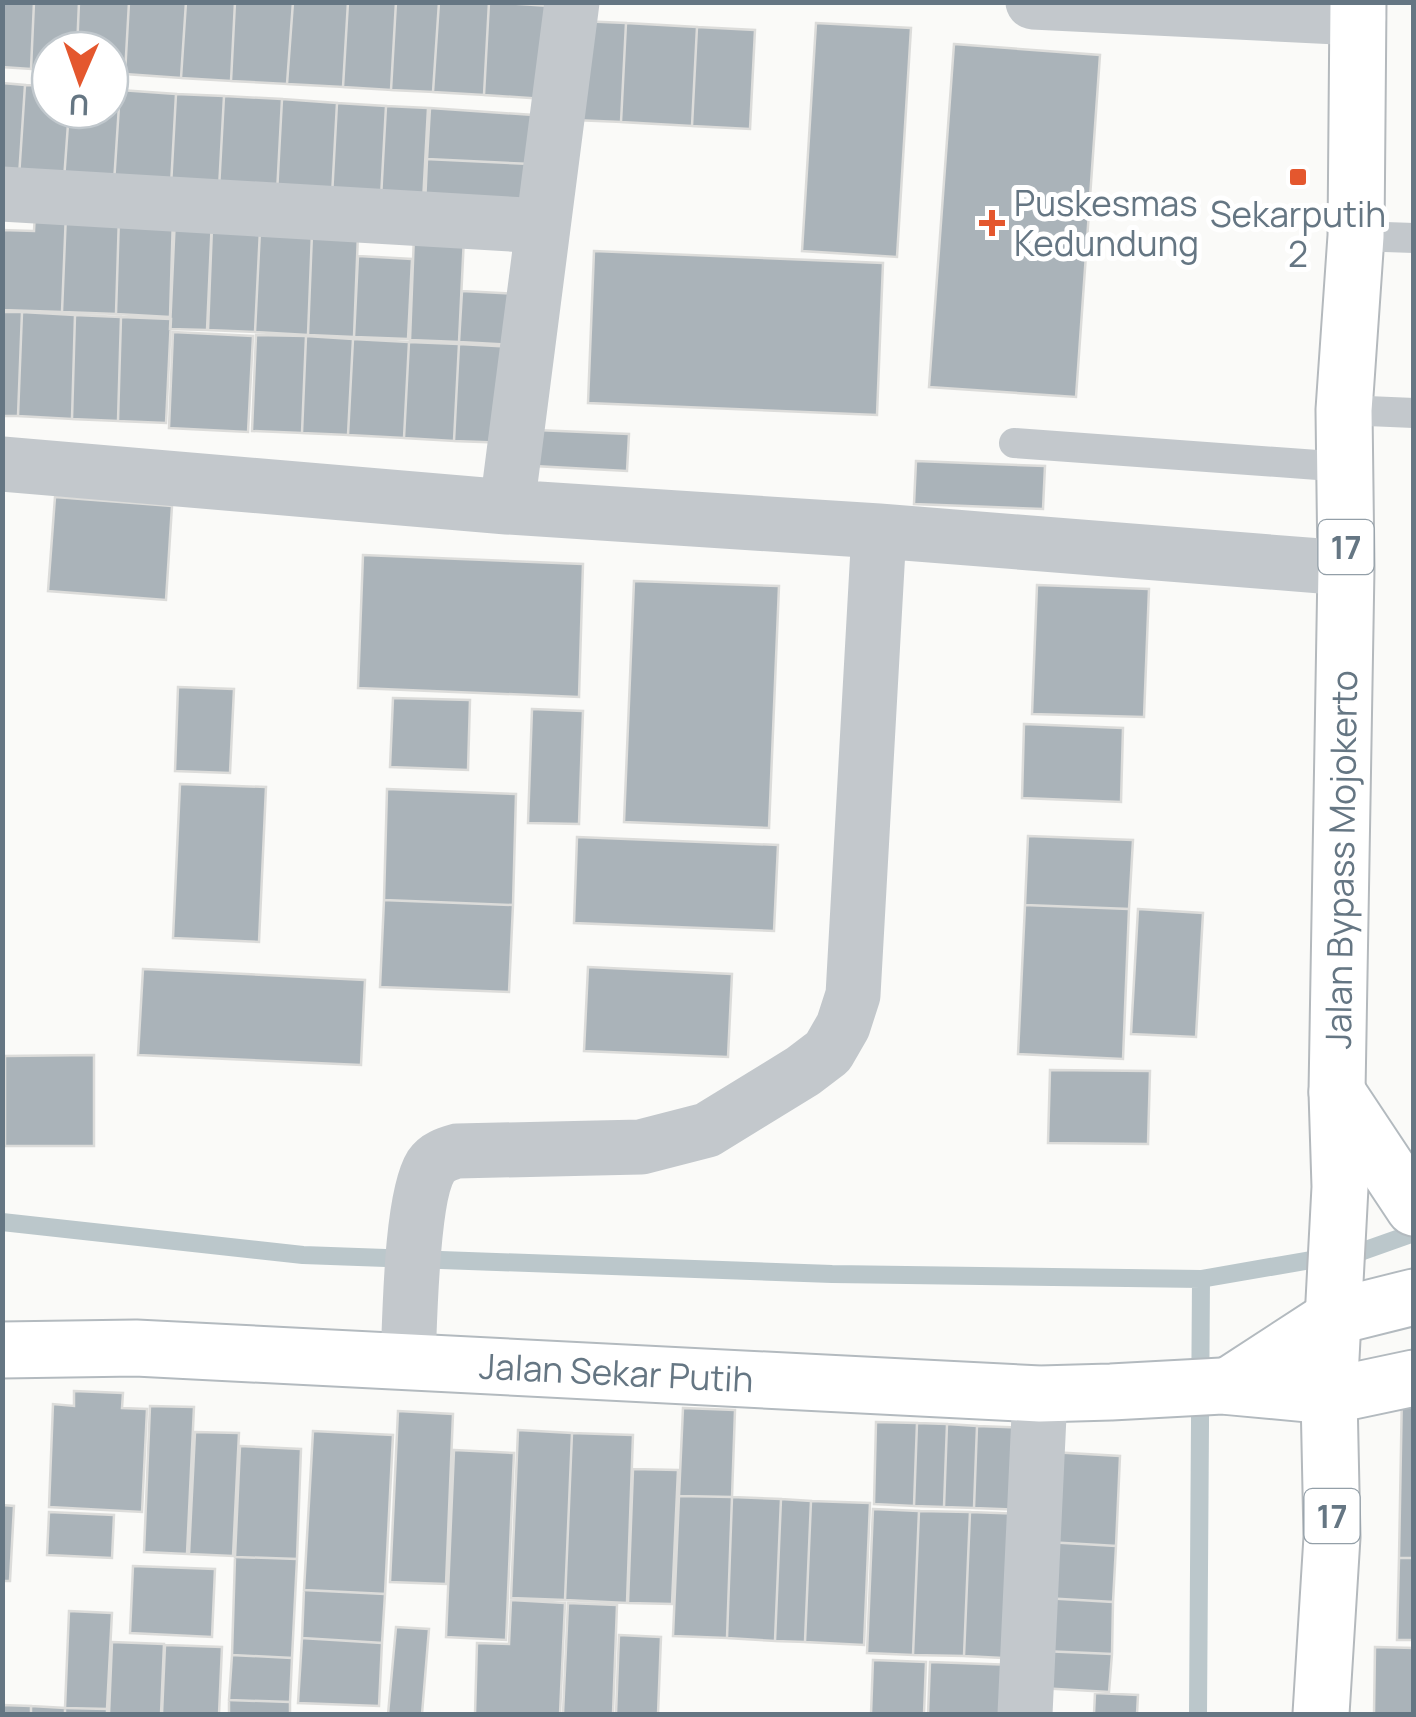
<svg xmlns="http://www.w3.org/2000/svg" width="1416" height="1717" font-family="Manrope,sans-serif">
<rect width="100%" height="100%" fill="#fafaf8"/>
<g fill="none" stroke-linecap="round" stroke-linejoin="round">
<path stroke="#bbc7cb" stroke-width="18" d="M2,1222L303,1255L832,1274L1201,1279L1363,1251L1414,1233
M1198,1714L1201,1279"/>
</g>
<path fill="#aab3b9" stroke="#dcdcda" stroke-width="2.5" d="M2,2H34L31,69L2,67Z
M34,2H79L77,50H50V70L31,69Z
M79,2H129L125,74L110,73V50H77Z
M129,2H186L181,78L125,74Z
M186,2H235L231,81L181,78Z
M235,2H293L287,84L231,81Z
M293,2H348L343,87L287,84Z
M348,2H396L391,90L343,87Z
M396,2H439L433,92L391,90Z
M439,2H489L484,95L433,92Z
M489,2L550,6L544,99L484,95Z
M579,21L626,23L621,122L574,120Z
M626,23L697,27L692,126L621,122Z
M816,23L911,28L897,257L802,251Z
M697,27L755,30L750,129L692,126Z
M954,44L1100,55L1076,397L929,387Z
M2,83L25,85L19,177L2,176Z
M25,85L50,86V110H69L64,180L19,177Z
M110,89L120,90L114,183L64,180L69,110H110Z
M120,90L176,94L171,186L114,183Z
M176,94L224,96L219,189L171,186Z
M224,96L282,99L277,193L219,189Z
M282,99L337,103L332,196L277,193Z
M337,103L386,106L381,198L332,196Z
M386,106L428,108L423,202L381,198Z
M430,108L534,115L531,164L427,159Z
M427,159L531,164L528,211L425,205Z
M35,212L66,213L62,312L2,310V230L34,231Z
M66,213L119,216L116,314L62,312Z
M119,216L173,217L170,317L116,314Z
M175,217L212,219L207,330L170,329Z
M212,227L260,230L255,332L208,330Z
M260,230L312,233L308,335L255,332Z
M312,233L358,234L354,337L308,335Z
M414,235L464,237L459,342L410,340Z
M594,251L883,263L877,415L588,403Z
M358,256L412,259L408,339L354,337Z
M462,291L518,294L515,345L459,342Z
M2,312H22L18,416H2Z
M22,312L75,315L72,419L18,416Z
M75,315L121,317L118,421L72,419Z
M121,317L171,319L166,423L118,421Z
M173,332L253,336L248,432L169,428Z
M256,335L306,336L302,433L252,431Z
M306,336L353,339L348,435L302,433Z
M353,339L409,342L404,438L348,435Z
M409,342L459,344L454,441L404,438Z
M459,344L514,347L510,443L454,441Z
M536,430L629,434L627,471L534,466Z
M916,461L1045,466L1043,509L914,504Z
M55,497L172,506L166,600L48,591Z
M363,555L583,564L579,697L358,688Z
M634,581L779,586L769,828L624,822Z
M1037,585L1149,589L1144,717L1032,714Z
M178,687L234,689L230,773L175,771Z
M393,698L470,700L468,770L390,767Z
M532,709L583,711L579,824L528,823Z
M1024,724L1123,728L1121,802L1022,798Z
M180,784L266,787L259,942L173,938Z
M387,789L516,794L513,905L384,900Z
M1028,836L1133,840L1129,909L1025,905Z
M577,837L778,845L774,931L574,923Z
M384,900L513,905L509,992L380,987Z
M1025,905L1129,909L1123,1059L1018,1054Z
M1138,909L1203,913L1196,1037L1131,1034Z
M588,967L732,974L728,1057L584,1051Z
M143,969L365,980L361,1065L138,1055Z
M94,1055V1146H5V1056Z
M1050,1070L1150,1071L1148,1144L1048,1143Z
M74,1391L123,1393L122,1408L147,1409L142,1512L49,1507L53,1404L74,1406Z
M1402,1391L1414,1392V1558H1399Z
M150,1406L194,1407L187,1554L144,1552Z
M683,1408L735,1410L732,1497L679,1496Z
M398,1411L453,1414L446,1584L390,1582Z
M876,1422L917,1423L914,1506L874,1504Z
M917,1423L947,1424L944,1507L914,1506Z
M947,1424L977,1426L974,1508L944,1507Z
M977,1426L1028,1428L1025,1510L974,1508Z
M518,1430L572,1433L565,1600L511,1598Z
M313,1431L393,1435L385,1594L304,1590Z
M195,1432L239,1433L233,1556L189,1554Z
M572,1433L633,1435L627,1603L565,1600Z
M240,1446L301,1449L297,1559L235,1557Z
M454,1450L514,1453L506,1640L446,1637Z
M1051,1452L1120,1456L1116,1546L1047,1542Z
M633,1469L678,1470L672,1604L628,1603Z
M679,1496L732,1497L727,1638L673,1636Z
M732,1497L781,1499L775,1641L727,1638Z
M781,1499L811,1501L805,1642L775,1641Z
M811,1501L870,1503L864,1645L805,1642Z
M2,1505L14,1506L10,1581H2Z
M873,1509L919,1511L913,1655L867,1653Z
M919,1511L970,1512L964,1656L913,1655Z
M49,1512L114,1515L112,1558L47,1555Z
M970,1512L1029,1514L1023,1659L964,1656Z
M1047,1542L1116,1546L1113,1602L1044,1598Z
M235,1557L297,1559L292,1658L232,1655Z
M1399,1558H1414V1640H1397Z
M133,1566L215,1569L212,1637L130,1633Z
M304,1590L385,1594L382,1643L302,1638Z
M1044,1598L1113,1602L1112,1654L1042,1651Z
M511,1600L565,1603L560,1714H475L477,1643L509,1644Z
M568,1603L617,1605L613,1714H563Z
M69,1611L112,1613L107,1709L65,1708Z
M396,1627L429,1629L422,1714H388Z
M619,1635L661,1637L658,1714H616Z
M302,1638L382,1643L379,1706L298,1703Z
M112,1642L164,1644L161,1714H109Z
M165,1645L222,1647L219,1714H162Z
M1375,1647L1414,1648V1714H1374Z
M1042,1651L1112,1654L1109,1692L1040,1688Z
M232,1655L292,1658L290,1702L229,1700Z
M873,1660L926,1662L924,1714H871Z
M930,1662L1015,1665L1013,1714H928Z
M1095,1693L1138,1695L1137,1714H1094Z
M229,1700L290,1702V1714H229Z
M2,1705L31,1706V1714H2Z
M31,1706L65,1708V1714H31Z
M65,1708L107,1709V1714H65Z"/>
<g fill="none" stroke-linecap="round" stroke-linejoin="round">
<g stroke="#b3babf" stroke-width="59">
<g id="secondary">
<path d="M1337,1092L1414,1208"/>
<path id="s1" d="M2,1350L136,1348L1040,1394L1111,1392L1222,1386L1329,1396L1414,1378"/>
<path d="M1228,1386L1334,1317L1414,1297"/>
</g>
</g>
<g stroke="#b4b9bd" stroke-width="59">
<g id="highway">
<path id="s2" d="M1321,1714L1332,1537L1329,1396L1340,1187L1337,1092L1346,568L1344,410L1356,236L1358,2"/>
</g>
</g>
<path stroke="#c3c8cc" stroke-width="30" d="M1356,236L1414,238
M1344,410L1414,413
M1014,443L1345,467"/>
<path stroke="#c3c8cc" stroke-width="55" d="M1033,2L1358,18
M2,194L543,226
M2,464L507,507L879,531L1346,568
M507,507L572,2
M408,1361C410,1319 411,1198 431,1166C437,1157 447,1154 457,1151L641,1147L707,1130L803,1071L828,1052L843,1026L853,995L879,531
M1025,1714L1040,1394"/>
<use href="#secondary" stroke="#fff" stroke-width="55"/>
<use href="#highway" stroke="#fff" stroke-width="55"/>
</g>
<g fill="#e4572e" stroke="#fff" stroke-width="4">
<rect x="1288" y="167" width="20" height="20" rx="5"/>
<path d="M987 208h10v10h10v10h-10v10h-10v-10h-10v-10h10z"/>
</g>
<g text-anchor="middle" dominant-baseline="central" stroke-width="10" stroke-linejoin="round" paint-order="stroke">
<g fill="#fff" stroke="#939fa8" stroke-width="2.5">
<rect x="1318.5" y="520" width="55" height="54" rx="8"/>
<rect x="1304.5" y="1489" width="55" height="54" rx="8"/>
</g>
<g font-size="32" font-weight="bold" fill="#657683">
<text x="1346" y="547">17</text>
<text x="1332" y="1516">17</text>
</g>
<g font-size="35" fill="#657683" stroke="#fff" text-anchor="start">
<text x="1014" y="203">Puskesmas<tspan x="1014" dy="40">Kedundung</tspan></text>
<text x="1298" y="214" text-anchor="middle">Sekarputih<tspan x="1298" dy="40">2</tspan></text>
</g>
<g font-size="35" fill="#657683" stroke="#fff">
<text stroke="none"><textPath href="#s2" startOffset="855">Jalan Bypass Mojokerto</textPath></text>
<text stroke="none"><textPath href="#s1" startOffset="615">Jalan Sekar Putih</textPath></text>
</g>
</g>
<rect width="1416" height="1717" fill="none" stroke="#657683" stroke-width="10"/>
<g transform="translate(80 80) rotate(182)"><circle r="48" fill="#ffffff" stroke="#c1c8cd" stroke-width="2.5"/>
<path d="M0-8L18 38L0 25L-18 38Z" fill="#e4572e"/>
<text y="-15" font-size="28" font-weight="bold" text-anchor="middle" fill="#657683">U</text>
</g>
</svg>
